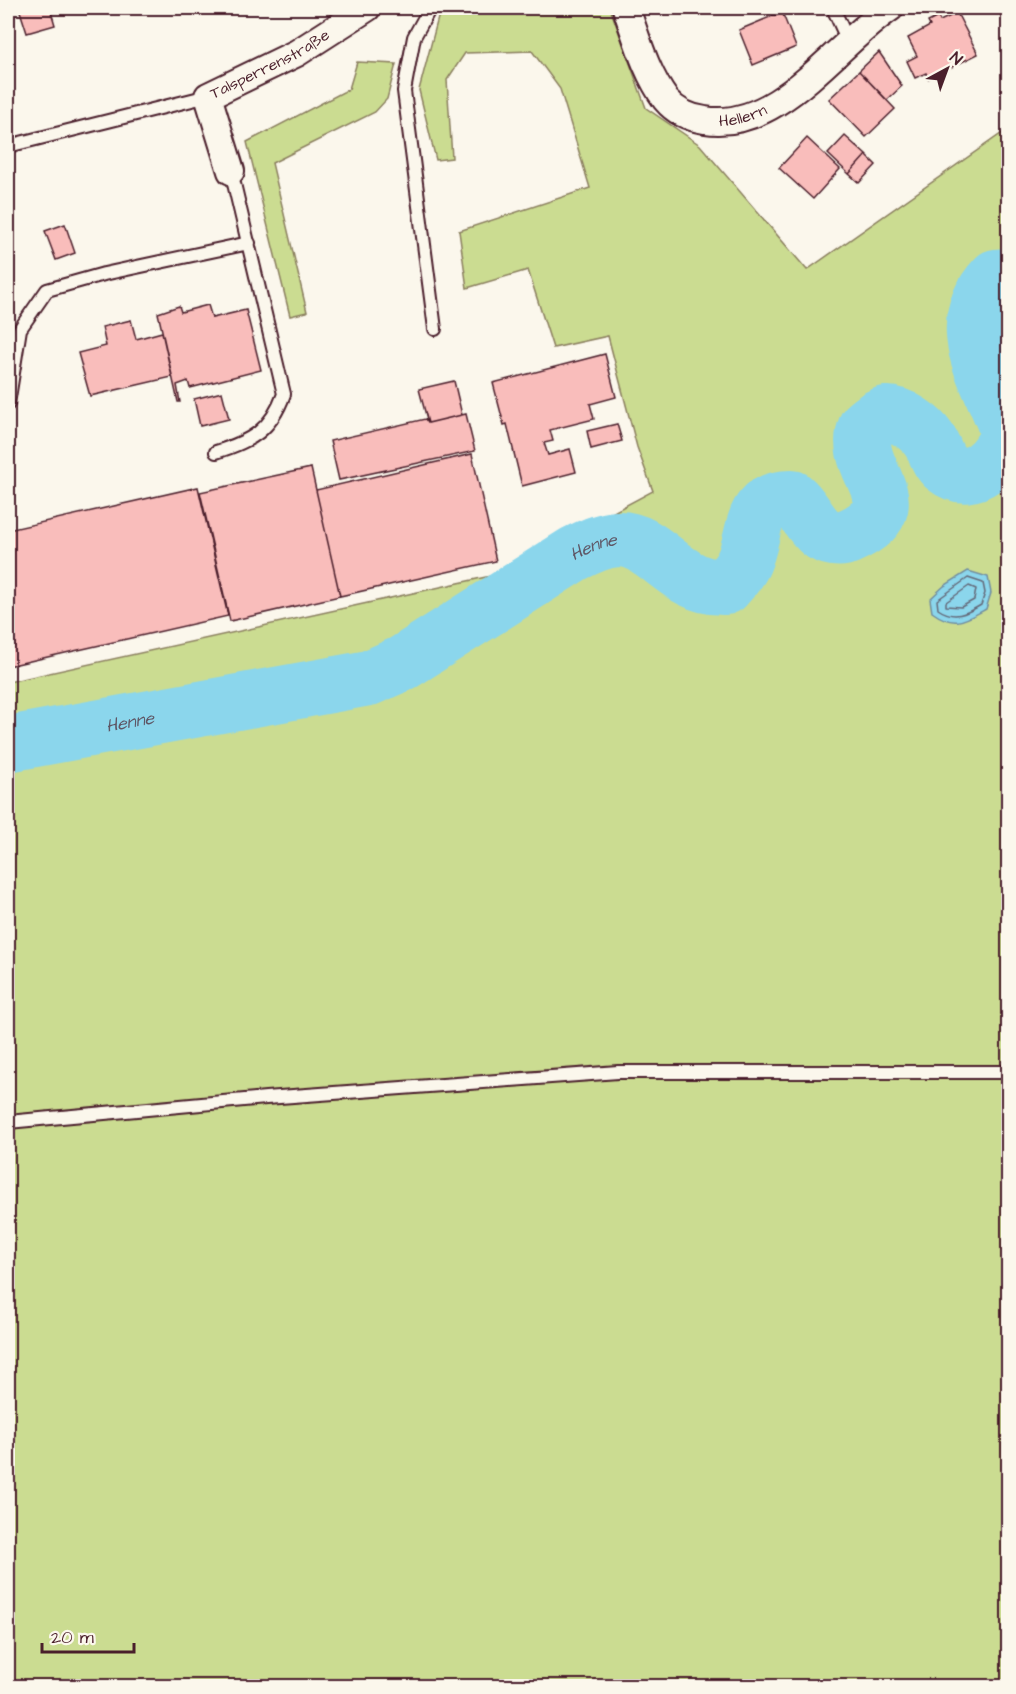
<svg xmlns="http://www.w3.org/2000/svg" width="1016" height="1694" font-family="'Architects Daughter',sans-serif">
<rect width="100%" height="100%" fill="#fbf7ec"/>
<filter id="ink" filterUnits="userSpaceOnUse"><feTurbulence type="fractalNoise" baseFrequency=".0167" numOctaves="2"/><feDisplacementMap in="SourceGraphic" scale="12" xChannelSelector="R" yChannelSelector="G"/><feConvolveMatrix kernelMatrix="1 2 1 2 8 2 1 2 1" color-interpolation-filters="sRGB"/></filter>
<g filter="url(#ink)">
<path fill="#cbdc91" stroke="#8a7e5e" stroke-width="1.5" d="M444,8H610L646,108L700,145L807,270L1008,129V1686H8V682L495,575L653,491L637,447L608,336L553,348L528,270L467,288L459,231L590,188L560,89L532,51L465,53L447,80L452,158L436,160L419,90L439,14Z
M357,62L396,64L387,99L375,112L272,163L307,312L290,316L247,142L349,89Z"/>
<path fill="#8bd6ec" stroke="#718d9f" stroke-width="1.5" d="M968,571L988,577L991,593L986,609C964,621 954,628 932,612L930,599L944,586Z"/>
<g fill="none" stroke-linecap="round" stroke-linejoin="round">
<path stroke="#646878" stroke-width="1.5" d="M968,578L983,583L985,593L981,605C966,614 954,620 938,609L937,600Z
M969,586L976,589L974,600L961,607L946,606V602Z"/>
<g stroke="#8bd6ec" stroke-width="56">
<path d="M1008,276L996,277C948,328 990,378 1008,432"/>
<path id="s1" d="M8,744L369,678L403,663L574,554C588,547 602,540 618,539C656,538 676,589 725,587C732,579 740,571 744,561C757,530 749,498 792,498C804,508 809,523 821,533C827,538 840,540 847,537C921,505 848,472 866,426C872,421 879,415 886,414C901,413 921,428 929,440C936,450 936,460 946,468C972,489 1002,457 1008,433"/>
</g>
</g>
<path fill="#f9bdbb" stroke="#4a1f2b" stroke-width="1.5" d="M19,8H50L55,25L27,33Z
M770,8H793L773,16Z
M782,12L796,47L753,65L739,30Z
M957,13L978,54L928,79L926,73L915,78L907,61L917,56L908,38L930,26L928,22L938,17L940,21Z
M879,52L902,86L887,100L859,71Z
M859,71L895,109L866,137L829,99Z
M845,136L866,155L849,174L828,154Z
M807,138L840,169L813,199L779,168Z
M866,155L876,165L859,183L849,174Z
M65,224L75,253L56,260L45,231Z
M208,305L212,318L246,310L261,370L190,388L188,381L177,385L180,402H178L158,313L179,306L181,312Z
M131,320L136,339L162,332L172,377L90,396L78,353L106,346L102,327Z
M605,354L616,397L590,404L594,419L550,430L553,441L544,443L548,455L570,449L576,472L522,486L507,424L504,425L493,383Z
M454,381L462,415L428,423L419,389Z
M222,392L229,419L200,426L194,399Z
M466,414L475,451L339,480L330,441L425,419L428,423Z
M617,424L622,441L591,449L587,431Z
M472,454L496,561L340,596L316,490Z
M311,468L340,596L230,621L200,492Z
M198,487L228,616L8,666V530Z"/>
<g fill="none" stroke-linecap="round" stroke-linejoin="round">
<g stroke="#4a1f2b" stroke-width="16">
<path id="lane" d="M430,8L414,37L404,91L435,329
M833,8L848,41
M8,146L208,96
M8,404L20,329L47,290L104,274L249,243
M216,452C252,441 271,430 284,394L231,171
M8,1122L266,1098L618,1072H1008"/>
</g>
<g stroke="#4a1f2b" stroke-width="30">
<g id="street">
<path id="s2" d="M626,8C637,39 646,73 666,100C676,112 690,118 705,120C778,132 835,45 890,8"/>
<path id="s3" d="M231,171L208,96L297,53L367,8"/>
</g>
</g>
<use href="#lane" stroke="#fbf7ec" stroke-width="12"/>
<use href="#street" stroke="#fbf7ec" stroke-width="26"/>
</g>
</g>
<g text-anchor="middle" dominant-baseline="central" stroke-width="6" stroke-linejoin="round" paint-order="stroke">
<g font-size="16" fill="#4a1f2b" stroke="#fbf7ec">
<text stroke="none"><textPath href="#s3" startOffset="148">Talsperrenstraße</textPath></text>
<text stroke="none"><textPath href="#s2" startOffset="184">Hellern</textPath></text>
</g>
<g font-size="18" font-style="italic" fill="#5e5665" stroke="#fbf7ec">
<text stroke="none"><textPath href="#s1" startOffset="628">Henne</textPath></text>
<text stroke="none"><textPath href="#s1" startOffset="124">Henne</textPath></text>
</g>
</g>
<rect width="1016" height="1694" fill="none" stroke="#fbf7ec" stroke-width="30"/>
<rect x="15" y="15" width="986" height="1664" fill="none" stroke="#4a1f2b" stroke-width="2" filter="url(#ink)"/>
<g transform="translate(947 69) rotate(41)" stroke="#fbf7ec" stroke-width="4.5" paint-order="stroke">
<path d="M0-4.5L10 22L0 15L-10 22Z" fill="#4a1f2b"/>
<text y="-9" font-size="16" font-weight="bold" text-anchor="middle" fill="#4a1f2b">N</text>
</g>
<path d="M42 1643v9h92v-9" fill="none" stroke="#4a1f2b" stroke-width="3"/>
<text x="51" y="1643" font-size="18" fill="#4a1f2b" stroke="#fbf7ec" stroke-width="4.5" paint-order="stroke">20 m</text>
</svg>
